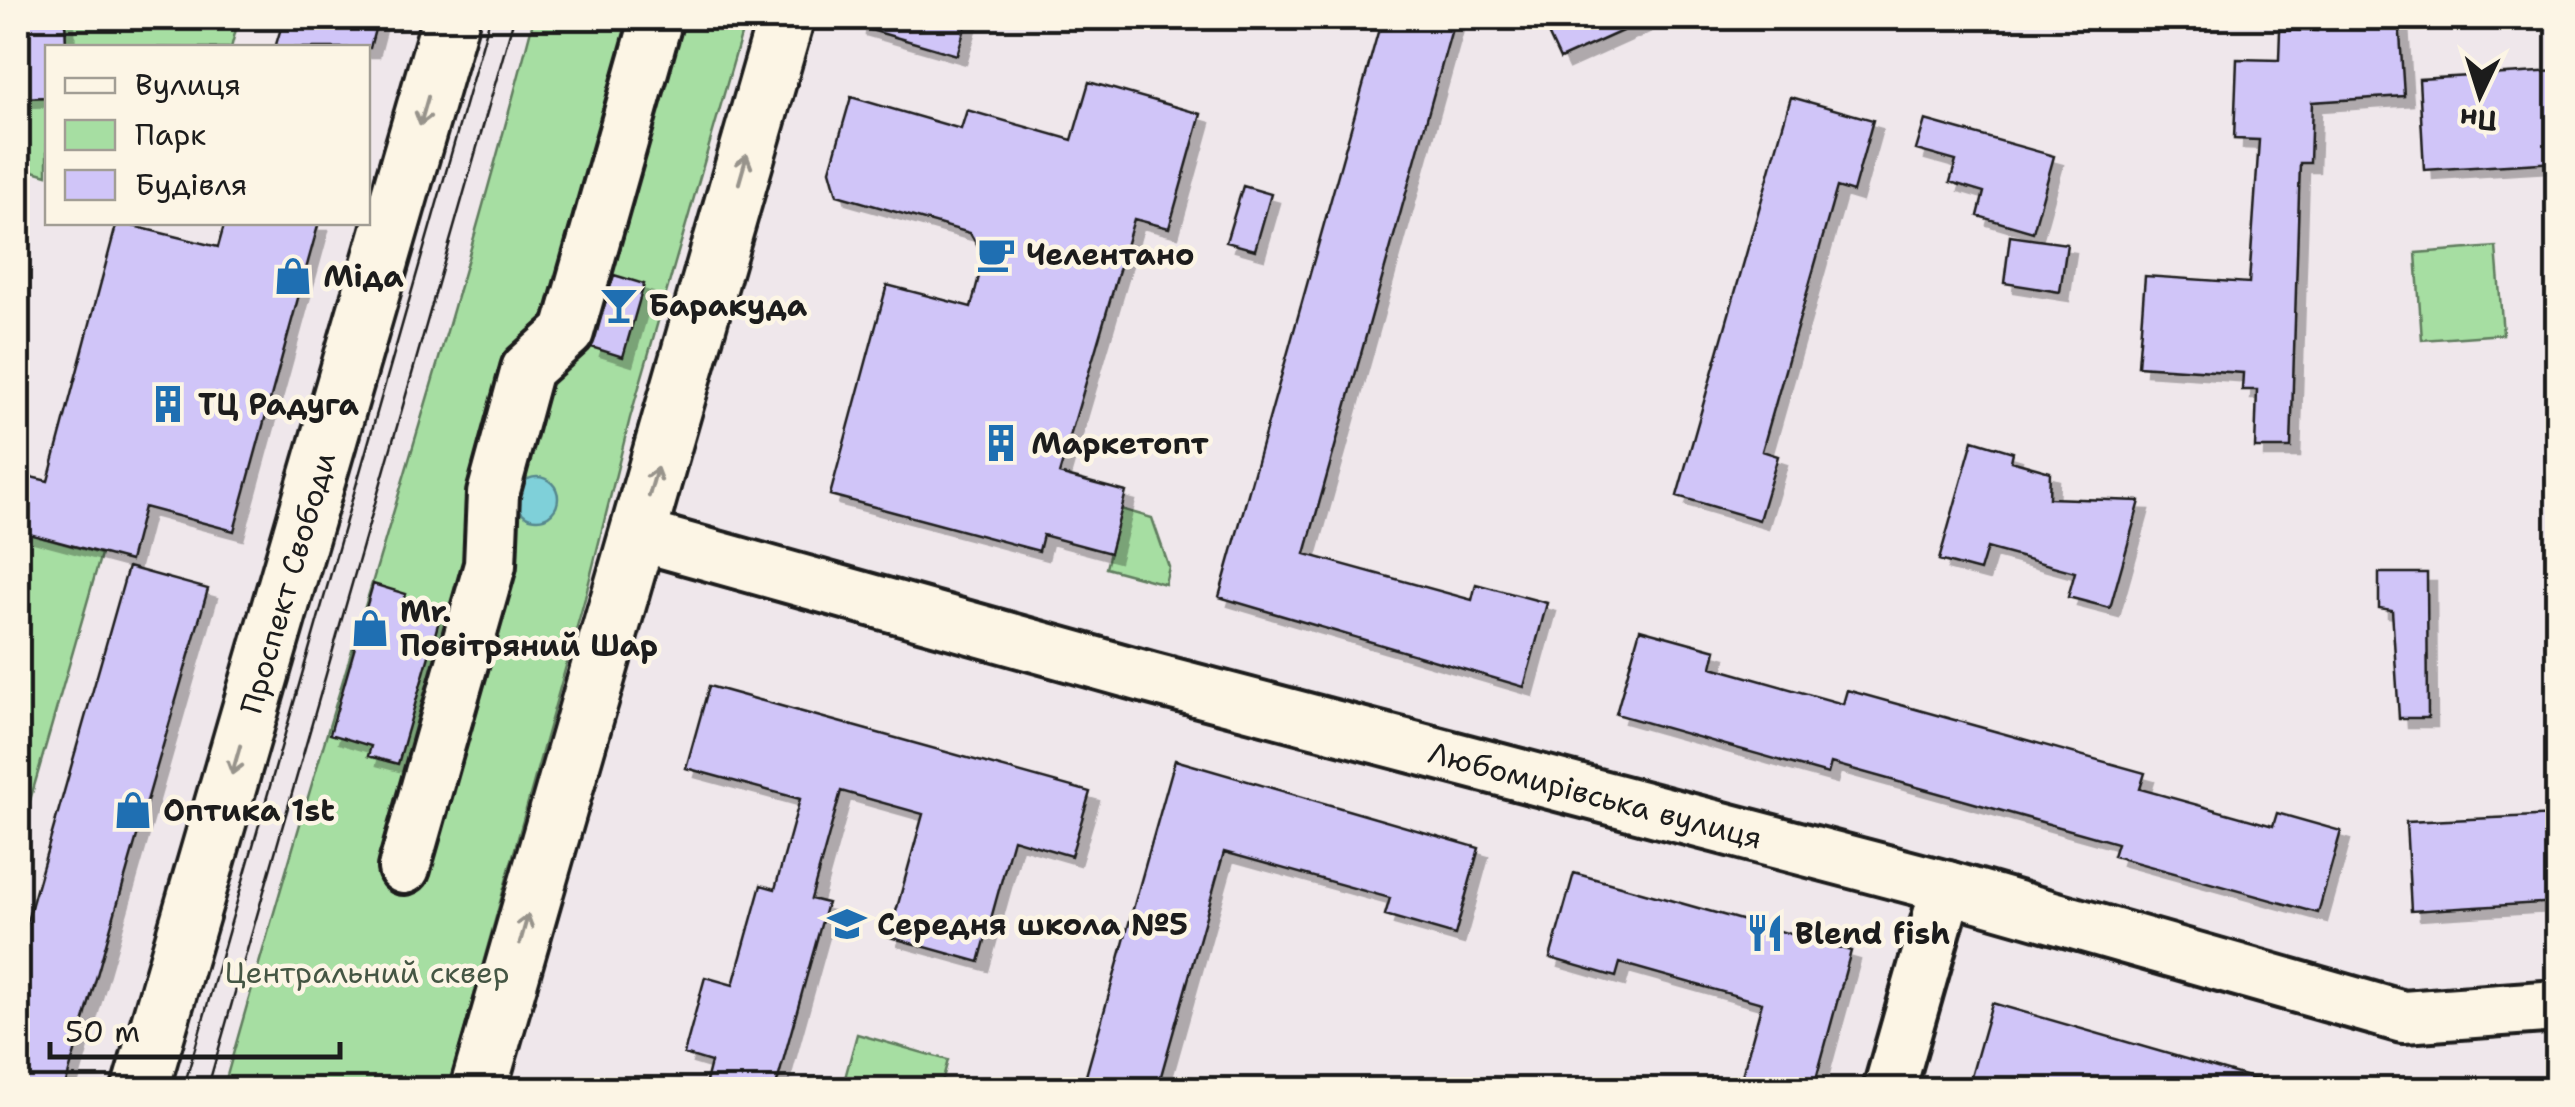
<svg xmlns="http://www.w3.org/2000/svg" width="2575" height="1107" font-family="'Shantell Sans',sans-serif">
<defs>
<filter id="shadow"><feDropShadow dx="9" dy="9" stdDeviation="0" flood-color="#0004"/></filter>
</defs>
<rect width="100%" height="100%" fill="#efe7eb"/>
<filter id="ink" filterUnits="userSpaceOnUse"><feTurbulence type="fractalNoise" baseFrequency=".01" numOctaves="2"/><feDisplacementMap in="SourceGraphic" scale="20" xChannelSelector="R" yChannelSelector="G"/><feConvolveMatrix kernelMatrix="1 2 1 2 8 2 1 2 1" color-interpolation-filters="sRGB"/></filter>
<g filter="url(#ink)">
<path fill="#a6dea2" stroke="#617d5f" stroke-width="2.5" d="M65,18H239L231,48L66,47Z
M534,18H746L630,418L585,598L448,1089L223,1090C323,731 440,378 534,18Z
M47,97V175L20,167L19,98Z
M2496,247L2503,334L2422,340L2416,253Z
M1121,509L1152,518L1169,567L1165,584L1106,568Z
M18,531L101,554L18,842Z
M857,1034L948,1060L940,1089H842Z"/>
<path fill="#7fd0d9" stroke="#57888d" stroke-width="2.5" d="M516 498a21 21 0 1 1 42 0a21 21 0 1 1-42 0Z"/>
<path fill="#d0c5f8" stroke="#1c1c1c" stroke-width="2.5" filter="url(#shadow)" d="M18,18H65L66,48H48V97L19,98Z
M284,18H378L370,48H275Z
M858,18H968L957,55L857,26Z
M1382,18H1455L1305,554L1472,600L1476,584L1547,603L1524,687L1219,597Z
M1565,18H1651L1560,59L1545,27Z
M2316,18H2399L2404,96L2312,102L2310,163H2300L2291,448H2255L2257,390H2242L2243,373L2138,366L2145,276L2249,283L2259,140L2234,139L2237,59L2279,60L2280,30L2317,31Z
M2558,71V162L2424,170L2419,79Z
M1089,82L1201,114L1169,228L1134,219L1059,474L1126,492L1110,553L1043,535L1039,551L830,495L887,285L971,307L984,257L970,233L837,195L830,170L851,97L961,129L967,110L1072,140Z
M1791,97L1873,120L1853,192L1837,187L1762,451L1778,456L1759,520L1677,496Z
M1925,120L2054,156L2033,232L1978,216L1984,192L1950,182L1956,161L1916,150Z
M1243,186L1271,194L1255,250L1226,242Z
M117,222L218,247L225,222H319L234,531L144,507L130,561L18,531V474L48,481Z
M2010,236L2067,244L2060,292L2004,283Z
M614,275L644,284L623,357L591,347Z
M1973,440L2013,452L2011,461L2050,472L2049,498L2140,501L2110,608L2068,597L2075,572L1987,548L1980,571L1939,560Z
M128,567L208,589L64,1090H18V953Z
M2379,573H2427L2428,718H2399L2392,610L2379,608Z
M373,584L406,594L402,606L440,617L398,764L368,756L371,746L330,734Z
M1640,629L1716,650L1712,667L1843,704L1847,690L2145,773L2140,789L2273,826L2277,813L2341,831L2318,913L2113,856L2117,843L1831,763L1828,774L1616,714Z
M709,686L1090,792L1071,856L1013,839L979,962L889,937L923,814L841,791L811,899L827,903L775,1090H704L711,1062L684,1054L705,977L733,985L761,885L775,889L800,799L686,768Z
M1175,760L1479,848L1455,935L1385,915L1390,898L1224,852L1157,1090H1082Z
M2558,815V902L2411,911L2406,822Z
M1574,873L1851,951L1813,1090H1738L1762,1003L1620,963L1616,977L1550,958Z
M1992,1003L2262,1081L2261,1090H2014L1971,1077Z"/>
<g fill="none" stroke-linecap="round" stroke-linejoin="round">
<g stroke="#1c1c1c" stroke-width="58">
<g id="minor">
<path id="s1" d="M638,535L1150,678L1947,887L2403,1017L2558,1006"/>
<path d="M404,868L490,565L493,494L527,369L568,332L657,18"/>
<path d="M1889,1090L1947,887"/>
</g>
</g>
<g stroke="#1c1c1c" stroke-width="62">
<g id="major">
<path id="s2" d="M140,1090L451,18"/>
<path d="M478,1090L786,18"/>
</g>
</g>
<use href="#minor" stroke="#fcf5e5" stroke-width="50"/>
<use href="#major" stroke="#fcf5e5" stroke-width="55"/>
<path stroke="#1c1c1c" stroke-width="2.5" d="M183,1090L490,18
M207,1090L514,18"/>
</g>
<defs><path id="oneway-shaft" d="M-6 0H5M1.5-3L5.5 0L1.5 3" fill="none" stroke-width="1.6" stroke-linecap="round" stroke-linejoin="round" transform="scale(2.5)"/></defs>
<g stroke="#97938b">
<use href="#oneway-shaft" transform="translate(424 111) rotate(106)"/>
<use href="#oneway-shaft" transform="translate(743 169) rotate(-74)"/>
<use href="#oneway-shaft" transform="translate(653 482) rotate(-74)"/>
<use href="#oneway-shaft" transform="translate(236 760) rotate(106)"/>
<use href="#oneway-shaft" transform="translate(524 929) rotate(-74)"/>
</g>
</g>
<defs>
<g id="cafe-bare" transform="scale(3)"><path d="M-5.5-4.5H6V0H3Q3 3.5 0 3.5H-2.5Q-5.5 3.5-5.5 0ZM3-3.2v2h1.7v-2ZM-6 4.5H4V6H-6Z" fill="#1f6fb2" stroke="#fcf5e5" stroke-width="2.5" paint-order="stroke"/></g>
<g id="shop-bare" transform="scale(3)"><path d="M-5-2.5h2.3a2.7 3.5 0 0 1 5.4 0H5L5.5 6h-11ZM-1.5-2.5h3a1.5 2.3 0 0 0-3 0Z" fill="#1f6fb2" stroke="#fcf5e5" stroke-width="2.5" paint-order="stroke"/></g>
<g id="bar-bare" transform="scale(3)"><path d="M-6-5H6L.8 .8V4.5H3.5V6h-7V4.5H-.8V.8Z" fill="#1f6fb2" stroke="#fcf5e5" stroke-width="2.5" paint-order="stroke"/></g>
<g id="building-bare" transform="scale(3)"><path d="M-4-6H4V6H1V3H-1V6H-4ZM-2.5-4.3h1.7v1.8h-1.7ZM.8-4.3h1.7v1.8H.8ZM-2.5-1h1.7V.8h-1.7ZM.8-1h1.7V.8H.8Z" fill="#1f6fb2" stroke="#fcf5e5" stroke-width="2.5" paint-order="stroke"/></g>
<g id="school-bare" transform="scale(3)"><path d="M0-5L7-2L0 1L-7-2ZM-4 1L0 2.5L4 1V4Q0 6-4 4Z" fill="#1f6fb2" stroke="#fcf5e5" stroke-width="2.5" paint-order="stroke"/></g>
<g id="restaurant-bare" transform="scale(3)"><path d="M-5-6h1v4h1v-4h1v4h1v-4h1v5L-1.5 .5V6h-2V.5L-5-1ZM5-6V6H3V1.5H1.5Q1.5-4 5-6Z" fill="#1f6fb2" stroke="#fcf5e5" stroke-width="2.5" paint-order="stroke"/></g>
</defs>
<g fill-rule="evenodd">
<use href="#cafe-bare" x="996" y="254"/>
<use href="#shop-bare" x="293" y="276"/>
<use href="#bar-bare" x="619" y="305"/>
<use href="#building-bare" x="168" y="404"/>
<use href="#building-bare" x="1001" y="443"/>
<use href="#shop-bare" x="370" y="628"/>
<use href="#shop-bare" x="133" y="810"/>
<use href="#school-bare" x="847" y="924"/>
<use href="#restaurant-bare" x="1765" y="933"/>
</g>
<g text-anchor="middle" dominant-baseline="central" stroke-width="9" stroke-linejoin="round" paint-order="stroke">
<g font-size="30" font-weight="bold" fill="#1c1c1c" stroke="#fcf5e5" text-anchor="start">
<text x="1026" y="254">Челентано</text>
<text x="323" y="276">Міда</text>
<text x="649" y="305">Баракуда</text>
<text x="198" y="404">ТЦ Радуга</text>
<text x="1031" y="443">Маркетопт</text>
<text x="400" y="611">Mr.<tspan x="400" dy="34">Повітряний Шар</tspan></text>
<text x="163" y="810">Оптика 1st</text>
<text x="877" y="924">Середня школа №5</text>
<text x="1795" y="933">Blend fish</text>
</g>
<g font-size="30" fill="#1c1c1c" stroke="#fcf5e5">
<text stroke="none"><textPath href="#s2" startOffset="528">Проспект Свободи</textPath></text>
<text stroke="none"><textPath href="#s1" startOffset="992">Любомирівська вулиця</textPath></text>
</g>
<g font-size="30" fill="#455644" stroke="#fcf5e5">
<text x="367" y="972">Центральний сквер</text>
</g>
</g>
<rect width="2575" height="1107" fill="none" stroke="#fcf5e5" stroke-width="60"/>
<rect x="30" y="30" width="2515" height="1047" fill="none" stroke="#1c1c1c" stroke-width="4" filter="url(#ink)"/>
<rect x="45" y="45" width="325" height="180" fill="#fcf5e5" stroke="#a29e95" stroke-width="2.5"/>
<rect x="65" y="78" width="50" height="15" fill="#fcf5e5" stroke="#a29e95" stroke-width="2.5"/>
<text x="135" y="95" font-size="30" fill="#1c1c1c">Вулиця</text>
<rect x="65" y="120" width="50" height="30" fill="#a6dea2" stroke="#a29e95" stroke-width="2.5"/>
<text x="135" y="145" font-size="30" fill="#1c1c1c">Парк</text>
<rect x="65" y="170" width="50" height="30" fill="#d0c5f8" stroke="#a29e95" stroke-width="2.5"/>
<text x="135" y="195" font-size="30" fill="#1c1c1c">Будівля</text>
<g transform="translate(2480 95) rotate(184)" stroke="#fcf5e5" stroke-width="8" paint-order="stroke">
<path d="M0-8L18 38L0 25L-18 38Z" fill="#1c1c1c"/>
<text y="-15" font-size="28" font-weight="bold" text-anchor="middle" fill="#1c1c1c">Пн</text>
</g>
<path d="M50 1042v15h290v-15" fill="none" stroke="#1c1c1c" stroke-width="5"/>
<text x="65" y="1042" font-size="30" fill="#1c1c1c" stroke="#fcf5e5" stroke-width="8" paint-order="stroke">50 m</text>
</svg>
